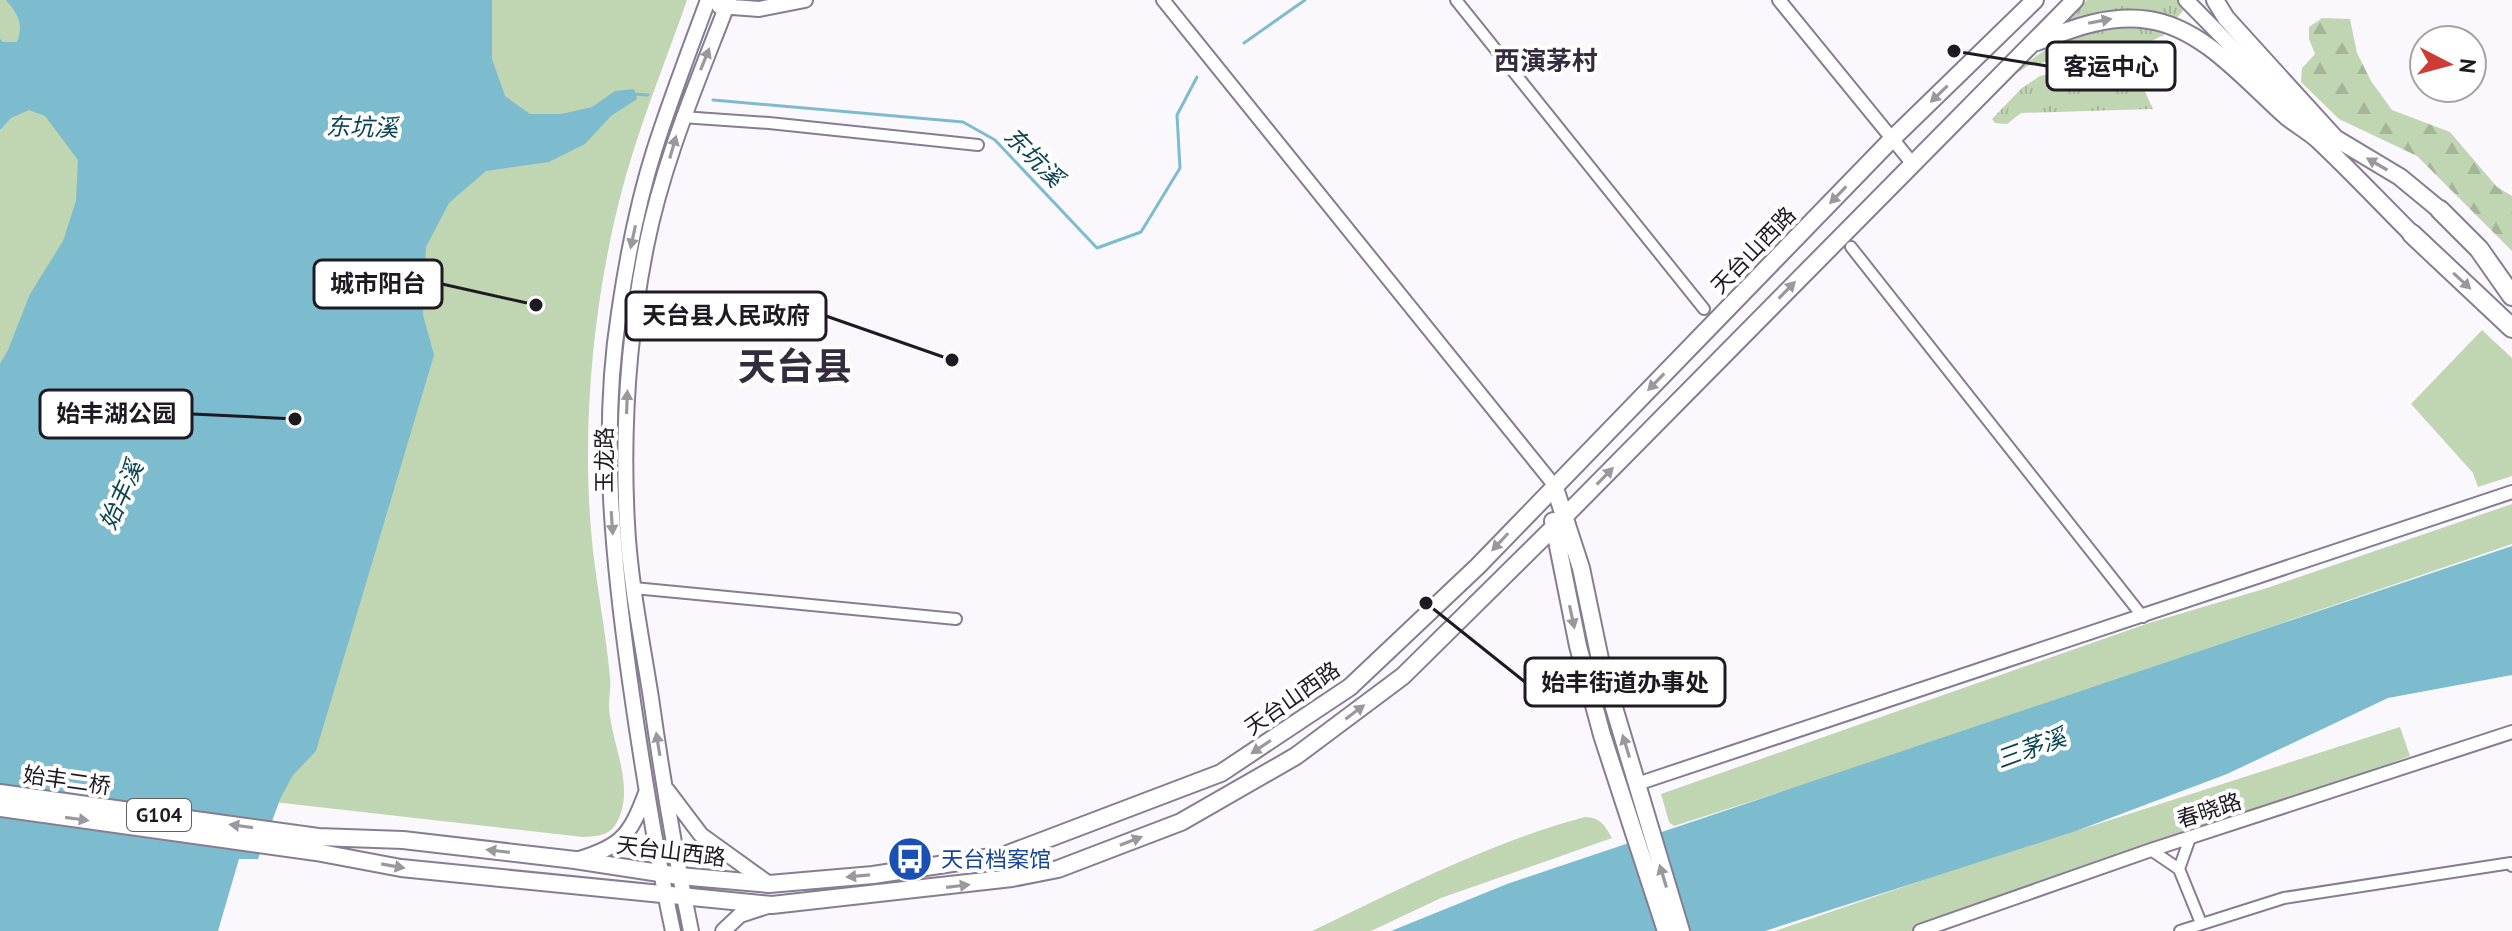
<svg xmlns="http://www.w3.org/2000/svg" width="2512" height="931" font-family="'PT Sans','Noto Sans SC',sans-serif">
<defs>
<pattern id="grass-tufts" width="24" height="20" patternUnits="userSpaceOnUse" patternTransform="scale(2)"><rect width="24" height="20" fill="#c0d5b1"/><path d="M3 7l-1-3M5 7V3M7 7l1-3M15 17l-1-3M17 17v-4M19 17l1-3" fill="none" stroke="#a5b698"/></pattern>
<pattern id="forest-firs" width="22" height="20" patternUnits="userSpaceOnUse" patternTransform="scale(2)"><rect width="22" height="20" fill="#c0d5b1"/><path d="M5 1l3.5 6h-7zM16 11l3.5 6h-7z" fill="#a5b698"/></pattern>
</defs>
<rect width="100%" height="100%" fill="#faf8fd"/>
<path fill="url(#grass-tufts)" d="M2087,0H2192L2176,19L2130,13L2061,26Z
M2107,24L2160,29L2164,35L2145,44L2029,65L2014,75C2040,48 2071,36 2107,24Z
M2140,57L2145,58L2146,64L2136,72L2153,109L2021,113L2007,124L1995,123L1992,119L2022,88L2040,76Z"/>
<path fill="url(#forest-firs)" d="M2322,18L2350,19L2357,53L2371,81L2392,110L2450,132L2497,187L2512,196V251L2417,156L2339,119L2301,82L2302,68L2315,54L2309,39V27Z"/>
<path fill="#c0d5b1" d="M0,0H687C670,49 650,99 634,149C595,272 579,421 593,551C598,593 606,635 610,677C611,687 609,697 609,707C611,743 635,785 618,820C611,836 598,836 583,837L0,771Z
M2482,330L2512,358V476L2478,487L2473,473L2411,404Z
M2512,504V544L1909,751L1674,826L1669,822L1661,794L2149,623L2267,588Z
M2400,727L2410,756L2190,838L1911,931H1775L1929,878Z
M1585,817C1601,818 1604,824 1612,838L1441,898L1371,931H1312C1397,890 1494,841 1585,817Z"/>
<path fill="#7cbcce" d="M6,0H492V59L505,96L530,114H561L592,107L615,91L634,89L637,99L611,116L585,144L549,162L486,171L449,203L426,247L423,315L434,355L316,751L293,775L281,797L258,859H239L218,931H0V364L8,350L30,294L63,241L76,201L78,160L45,116L29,110L11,118L0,130V39L3,42H17C24,24 18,14 6,0Z
M2512,546V675L2388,698L2227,774L2076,831L1765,931H1391L1507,884Z"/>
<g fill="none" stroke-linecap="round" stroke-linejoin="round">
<path stroke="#7cbcce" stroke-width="3" d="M1244,43L1305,0
M632,94L648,95
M713,100L963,122L995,140L1097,248L1141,232L1180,168L1177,115L1197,77"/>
<g stroke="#867d93" stroke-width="14">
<path id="minor" d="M1456,0L1704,309
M682,117L769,123L978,145
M1851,247L2143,617
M634,588L956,619
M2151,850L2179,869L2190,838
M2179,869L2201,923
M2180,931L2284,898L2511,863L2512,866"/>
</g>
<g stroke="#867d93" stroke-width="16">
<path id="tertiary" d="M1163,0L1554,485
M1779,0L1912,163
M1637,784L2512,492
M1920,931L2151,850L2512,732"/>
</g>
<g stroke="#867d93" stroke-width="18">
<path id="secondary" d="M2186,0L2296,112L2309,130
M719,6L759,9L805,0
M667,790L701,835L769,884
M576,860C621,847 630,836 646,793
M673,931C655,848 642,765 630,681C613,560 600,435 619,313C627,258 638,201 655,148C671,98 690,49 708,0
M691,931C675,854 662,776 651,698C642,641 630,582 627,524C622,431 628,338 646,247C663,161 698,81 729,0
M723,931L740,915L771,905"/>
</g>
<g stroke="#867d93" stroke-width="20">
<path id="primary" d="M2215,0L2226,18L2335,138L2400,177L2440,210
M2037,42C2074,28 2109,14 2149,20C2204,28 2248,83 2287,117C2297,125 2308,131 2317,139C2349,169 2380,202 2412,234
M1554,485L1581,568L1601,664L1681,931
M1553,521L1578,646L1602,735L1666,931
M0,793L318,837L403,840L575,860L679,876L769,884L873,875L1005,855L1221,773L1350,687L1478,566L1892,139L2035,0
M0,808L316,852L401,868L772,905L1012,878L1058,869L1181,822L1296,756L1403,676L1565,516L2075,0"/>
</g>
<g stroke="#867d93" stroke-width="22">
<path id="motorway" d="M2440,210L2479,249L2512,296
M2412,234L2512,328"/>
</g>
<use href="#minor" stroke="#fff" stroke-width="10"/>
<use href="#tertiary" stroke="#fff" stroke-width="12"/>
<use href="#secondary" stroke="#fff" stroke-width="14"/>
<use href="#primary" stroke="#fff" stroke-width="16"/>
<use href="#motorway" stroke="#fff" stroke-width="18"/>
</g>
<defs><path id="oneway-solid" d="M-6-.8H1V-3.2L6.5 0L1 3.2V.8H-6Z" transform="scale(2)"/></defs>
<g fill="#9a989c">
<use href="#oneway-solid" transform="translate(2100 21) rotate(-11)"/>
<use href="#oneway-solid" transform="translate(705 59) rotate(-68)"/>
<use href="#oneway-solid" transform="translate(1939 94) rotate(136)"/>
<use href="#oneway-solid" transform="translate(673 147) rotate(-74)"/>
<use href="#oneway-solid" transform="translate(2377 164) rotate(-150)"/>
<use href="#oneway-solid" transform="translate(1838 195) rotate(134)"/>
<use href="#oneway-solid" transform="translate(633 237) rotate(102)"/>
<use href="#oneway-solid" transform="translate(2462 281) rotate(43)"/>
<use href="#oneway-solid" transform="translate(1787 290) rotate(-46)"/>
<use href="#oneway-solid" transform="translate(1656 382) rotate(134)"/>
<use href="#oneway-solid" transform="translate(627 402) rotate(-88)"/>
<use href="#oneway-solid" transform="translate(1605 476) rotate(-46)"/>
<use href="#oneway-solid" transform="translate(612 523) rotate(86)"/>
<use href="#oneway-solid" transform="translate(1500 542) rotate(133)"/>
<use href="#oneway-solid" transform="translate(1572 617) rotate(78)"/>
<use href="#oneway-solid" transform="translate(1355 712) rotate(-37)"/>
<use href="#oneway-solid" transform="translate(658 744) rotate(-99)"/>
<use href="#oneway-solid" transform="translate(1626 746) rotate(-107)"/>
<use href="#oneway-solid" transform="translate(1261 747) rotate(146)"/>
<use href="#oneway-solid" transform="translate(77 819) rotate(8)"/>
<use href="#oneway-solid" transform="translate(241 826) rotate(-172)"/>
<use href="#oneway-solid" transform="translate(1131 841) rotate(-21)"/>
<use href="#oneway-solid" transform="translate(498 851) rotate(-173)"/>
<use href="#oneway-solid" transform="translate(393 866) rotate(10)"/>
<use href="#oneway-solid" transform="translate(858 876) rotate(175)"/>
<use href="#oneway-solid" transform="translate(1663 876) rotate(-107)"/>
<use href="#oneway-solid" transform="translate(958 886) rotate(-7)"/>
</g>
<defs>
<g id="bus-disc" transform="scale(2.3)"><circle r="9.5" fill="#1a4fb4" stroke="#fff"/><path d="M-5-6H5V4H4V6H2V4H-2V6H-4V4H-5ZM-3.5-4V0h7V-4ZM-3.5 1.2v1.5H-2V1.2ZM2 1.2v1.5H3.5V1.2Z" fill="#fff"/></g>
</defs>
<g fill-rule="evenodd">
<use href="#bus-disc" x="910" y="859"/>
</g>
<g text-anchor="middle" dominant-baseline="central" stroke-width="8" stroke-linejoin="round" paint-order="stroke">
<rect fill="#fff" stroke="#625f64" stroke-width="2" x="127" y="799" width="64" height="32" rx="6"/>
<g font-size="20" font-weight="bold" fill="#1e1a22">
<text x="159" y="815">G104</text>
</g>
<g font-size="22" fill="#1e1a22" stroke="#fff">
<text transform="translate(1753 250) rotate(-46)">天台山西路</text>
<text transform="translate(604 460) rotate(-90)">玉龙路</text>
<text transform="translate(1292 698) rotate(-35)">天台山西路</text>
<text transform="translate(67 780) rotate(8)">始丰二桥</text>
<text transform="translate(2209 810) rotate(-18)">春晓路</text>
<text transform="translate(671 851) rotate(7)">天台山西路</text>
</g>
<g font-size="22" fill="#164399" stroke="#fff" text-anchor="start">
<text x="941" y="859">天台档案馆</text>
</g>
<g font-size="24" font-style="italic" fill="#0b4552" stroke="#fff">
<text transform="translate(362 127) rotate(1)">东坑溪</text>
<text transform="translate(1034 157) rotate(45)">东坑溪</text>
<text transform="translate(121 495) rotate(-66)">始丰溪</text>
<text transform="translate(2031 748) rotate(-20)">三茅溪</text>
</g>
<g font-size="26" font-weight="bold" fill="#342c3e" stroke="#fff">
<text x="1546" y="60">西演茅村</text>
</g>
<g font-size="38" font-weight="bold" fill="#342c3e" stroke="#fff">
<text x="795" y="365">天台县</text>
</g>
</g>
<path fill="none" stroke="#1e1a22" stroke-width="3" d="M1954 51L2047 66M536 305L442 284M952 360L826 316M295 419L192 414M1426 603L1525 682"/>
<g fill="#1e1a22" stroke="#fff" stroke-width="3">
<circle cx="1954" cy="51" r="8"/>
<circle cx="536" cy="305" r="8"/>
<circle cx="952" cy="360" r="8"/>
<circle cx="295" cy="419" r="8"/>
<circle cx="1426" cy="603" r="8"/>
</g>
<g fill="#fff" stroke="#1e1a22" stroke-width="3">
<rect x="2047" y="42" width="128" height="48" rx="8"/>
<rect x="314" y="260" width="128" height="48" rx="8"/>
<rect x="626" y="292" width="200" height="48" rx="8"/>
<rect x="40" y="390" width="152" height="48" rx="8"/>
<rect x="1525" y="658" width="200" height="48" rx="8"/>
</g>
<g font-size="24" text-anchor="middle" font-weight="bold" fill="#1e1a22">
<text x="2111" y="75">客运中心</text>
<text x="378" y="292">城市阳台</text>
<text x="726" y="324">天台县人民政府</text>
<text x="116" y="422">始丰湖公园</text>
<text x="1625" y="691">始丰街道办事处</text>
</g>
<g transform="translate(2448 64) rotate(96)"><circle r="38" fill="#ffffff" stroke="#a5a3a7" stroke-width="2"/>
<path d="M0-6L14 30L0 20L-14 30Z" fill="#cb3d35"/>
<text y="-12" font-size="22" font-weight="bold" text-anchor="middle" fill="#1e1a22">N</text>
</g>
</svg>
